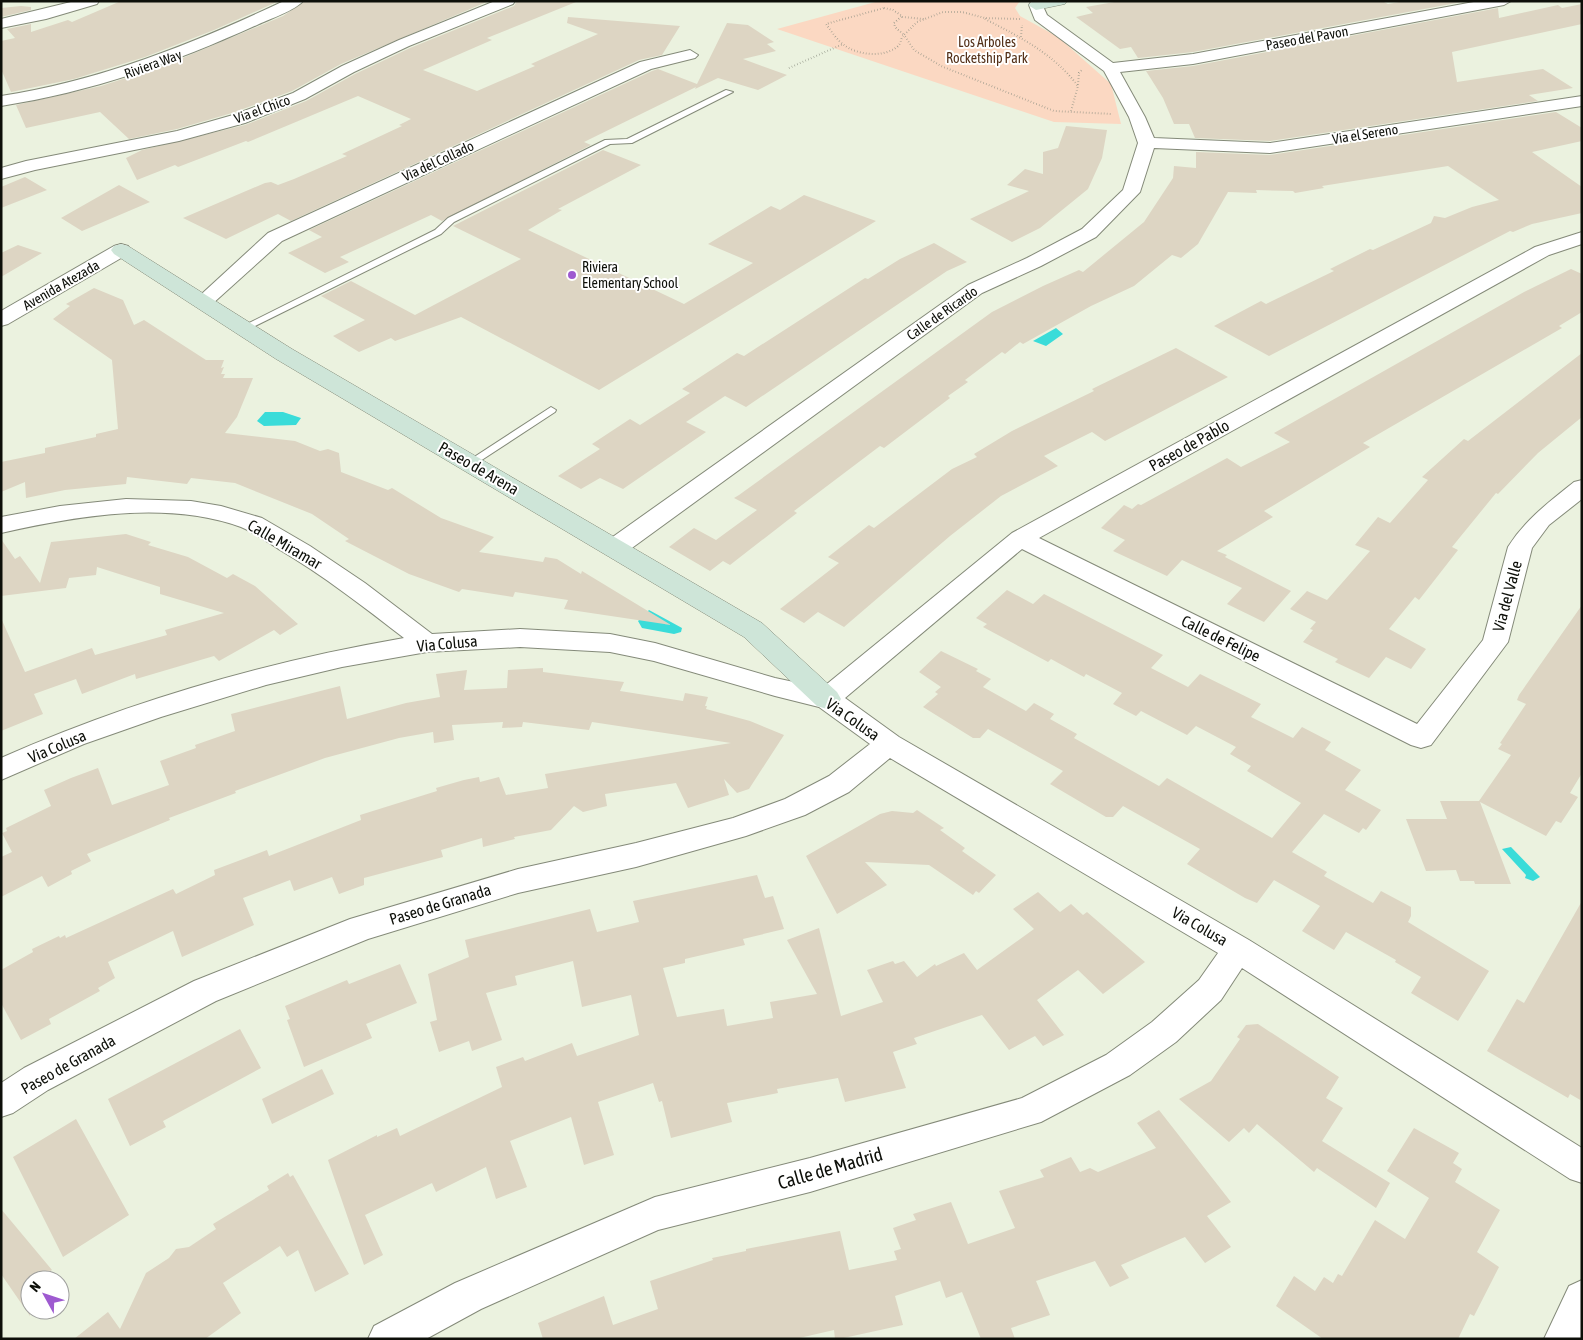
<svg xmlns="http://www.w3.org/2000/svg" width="1583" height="1340" font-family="'Asap Condensed',sans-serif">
<rect width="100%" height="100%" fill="#ebf2df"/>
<path fill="#fbd8c2" d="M879,1H1020L1015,8L1020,16L1058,37L1111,84L1121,124L1054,122L777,29Z"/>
<path fill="#3adcd9" d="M1056,328L1063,334L1046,346L1033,341Z
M265,412H283L301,418L296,425L264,426L257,421Z
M649,610L682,628L681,632L674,634L642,628L638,621Z
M1511,847L1540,877L1533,881L1525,878L1526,875L1502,849Z"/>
<path fill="#ddd5c3" d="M121,1H279L214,30L145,57L74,79L11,92L1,69V41L15,38L7,29L31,24V32L68,20L72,22Z
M305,1H489L341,64L292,91L232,113L177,129L129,139L100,112L26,128L16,105L101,86L166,65L283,16Z
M517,1L576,2L487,38L492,40L423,70L477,91L535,66L531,64L598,34L567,23L568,17L680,26L662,55L639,60L291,221L278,214L226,239L183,218L265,183L271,182L278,185L294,179L347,156L342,154L402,126L399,125L411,119L358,96L248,142L246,141L178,167L175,165L137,180L126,158L142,150L245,125L306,101L355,74L410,48L514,6Z
M1120,1H1382L1388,4L1405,1H1467L1193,52L1138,58L1131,47L1120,49L1076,17L1093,13L1086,7Z
M1582,4V24L1452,52L1457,82L1543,69L1573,88L1529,95L1538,101L1270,141L1195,138L1189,124H1174L1163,98L1146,71L1193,66L1498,8L1499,18L1558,5L1562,8Z
M21,6L31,7V10L1,17V8Z
M727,23L748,25L774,42L767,44L776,51L743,59L787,75L758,90L718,78L695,89L696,87L584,142L591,145L442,221L431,215L340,257L349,262L325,273L288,253L322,237L309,230L652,71L658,69L697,84Z
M1556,112L1582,128V141L1532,152L1582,187V213L1532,224L1513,232L1510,231L1269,356L1214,326L1261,301L1266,304L1334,271L1330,269L1370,249L1373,250L1431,223L1434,216L1445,218L1472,207L1499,200L1448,166L1322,186L1324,188L1295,193L1293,191L1256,190L1257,193L1228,192L1198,244L1181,258L1172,255L1134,286L1091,306L1023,344L1020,342L1005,354L1002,352L965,380L968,382L948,396L950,398L884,448L880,446L794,511L797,513L730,565L723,561L710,571L669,547L694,528L716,540L757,510L734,498L739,495L992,312L1043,286L1079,270L1083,272L1144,222L1173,178L1174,166L1196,168V152L1270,155Z
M1066,126L1107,130L1102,158L1088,189L1040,228L1012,242L970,219L1029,191L1007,185L1025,169L1043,174V152L1058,148Z
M603,150L641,165L558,209L562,210L528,230L684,304L753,263L708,244L771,206L780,210L804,195L876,221L599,390L461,317L395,341L391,338L359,352L333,336L365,320L321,296L351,281L415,315L521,259L453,226Z
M25,177L47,190L1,208V187Z
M119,185L150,202L82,231L61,218Z
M934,243L967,262L947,271L746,407L725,396L686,422L706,432L623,489L600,478L581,489L558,476L600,449L592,444L630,419L640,425L690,393L682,389L737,353L744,356L865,278L868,279L900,259Z
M18,245L42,253L1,277V253Z
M1571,269L1582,274V312L1559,326L1562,328L1363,443L1370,447L1264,511L1273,517L1217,551L1227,555L1225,557L1291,591L1264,622L1227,604L1242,588L1182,560L1167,576L1113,551L1125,540L1101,528L1124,505L1132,509L1138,504L1141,505L1227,458L1241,467L1290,442L1274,433L1524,292Z
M94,288L123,300L134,325L144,320L206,360H224L221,368L224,367L221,374H225L223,378H253L237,417L225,433L295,441L320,451L328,449L339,453L341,472L388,490L392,488L441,518L494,537L479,552L543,562L545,557L557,559L581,574L582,571L671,625L564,609L568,600L515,592L513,597L462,589L459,592L409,574L345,541L349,539L312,514L235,483L191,478L187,484L127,477L126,484L65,490L26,498L25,482L1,492V462L45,453V448L96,437V434L118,429L112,360L53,319L70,306L66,304Z
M1176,348L1228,377L1105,441L1092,432L1044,456L1058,466L1001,496L950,536L844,627L818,612L804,623L780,609L839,563L828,557L869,525L874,528L952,469L977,457L974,454L1012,431L1094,391L1092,389Z
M1582,353V417L1538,453L1498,494L1496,493L1452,547L1458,550L1419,600L1415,597L1389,629L1426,649L1411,669L1386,657L1369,678L1335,662L1338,659L1303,642L1313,630L1310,629L1316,622L1290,609L1307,591L1327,600L1370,551L1355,545L1378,517L1390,523L1428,480L1422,477L1464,439L1468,441Z
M126,534L151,542L148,545L188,557L227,578L233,574L255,586L298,624L280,635L274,630L219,661L214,656L136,679L135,674L82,694L76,679L34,694L43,714L1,731V618L25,672L92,648L95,655L167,635L165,630L224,613L160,594V587L97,567L96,575L69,578L66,588L1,596V539L15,559L20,556L40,583L51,542Z
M1007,590L1033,604L1044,594L1163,655L1151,668L1188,687L1200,674L1261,704L1251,717L1293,738L1302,727L1331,742L1325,750L1361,770L1345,790L1381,810L1366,830L1363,828L1359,833L1324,814L1292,852L1327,872L1324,876L1373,903L1381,891L1411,907V916L1408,922L1489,971L1458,1021L1411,993L1421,977L1395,962L1396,960L1346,932L1334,950L1302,931L1320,906L1274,880L1257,903L1245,898L1187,864L1200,849L1123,806L1113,817H1106L1050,784L1063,771L988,729L980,738H973L923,707L938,694L935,692L941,687L919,672L941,651L978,669L976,671L991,679L983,687L1026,711L1034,703L1054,714L1050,719L1077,734L1074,738L1159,786L1167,778L1272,838L1301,803L1247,771L1251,766L1230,754L1236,747L1196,726L1187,735L1141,711L1136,716L1113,704L1122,693L1086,674L1084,677L1051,659L1048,662L983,627L987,624L976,618Z
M1582,605V773L1570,793L1578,797L1561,823L1556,821L1546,836L1480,802L1511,884H1475L1474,881H1460L1456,870L1426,871L1406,819H1447L1440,801H1479L1511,755L1498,749L1502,744L1500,743L1526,704L1517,700L1519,695Z
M543,668V672L624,682L620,691L683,701L685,693L708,697L705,706H707L706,709L750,721L784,735L749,789L737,793L724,779L729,795L688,808L676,783L605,794L607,806L583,812L574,806L551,830L514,837L515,839L483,847L482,838L441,850L443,857L364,878V885L339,894L332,877L294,891L290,880L243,898L254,925L182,957L173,931L108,962L115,978L98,988L100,991L49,1019L51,1024L21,1040L1,1003V970L33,952L32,949L59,936L60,938L65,935L66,938L173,889L176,894L215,875L214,870L267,850L269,856L361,820L360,815L437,791L436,788L464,780L479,777L480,782L499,777L506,795L548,788L545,774L731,743L592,722L589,730L523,722L522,727L502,728L503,722L452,725L454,740L434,743L433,732L399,738L325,758L235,791L236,793L169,818L170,820L87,854L91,861L71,871L72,874L48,887L42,876L1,897V857L12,852L2,833L7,831L6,828L51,806L44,790L71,778L98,768L112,805L169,785L160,761L196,748L195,745L235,731L231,714L340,686L347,719L406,703L440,697L436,674L467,670L464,690L507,688L508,670Z
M917,810L944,828L940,830L965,848L962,851L996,875L979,893L976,891L973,895L929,865L865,862L887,885L837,914L806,856L880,814L892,811L913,813Z
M757,875L765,898L773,896L784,929L743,939L745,945L685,959V963L663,968L677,1017L724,1009L727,1026L773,1018L770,1002L817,994L787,940L819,928L841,1016L883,1002L867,970L893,961L895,964L904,961L917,977L935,964L936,966L964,953L977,970L1034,929L1013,909L1038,892L1060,912L1071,904L1083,915L1087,912L1145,962L1103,994L1078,970L1037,1000L1064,1035L1043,1046L1035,1036L1009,1050L982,1015L914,1038L917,1044L893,1052L906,1088L845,1102L838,1078L777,1089L778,1093L727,1103L732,1122L671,1138L662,1101L659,1102L653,1083L598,1102L614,1155L584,1165L571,1117L510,1141L527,1187L496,1199L486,1167L436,1192L432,1183L365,1215L383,1255L364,1265L328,1160L377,1135V1137L397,1128L400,1136L502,1087L496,1067L523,1057L525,1061L572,1043L577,1056L639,1035L631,995L582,1007L573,961L515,976L517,985L486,993L502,1040L472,1051L469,1041L439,1052L430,1022L437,1020L428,974L469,957L465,940L590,909L597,932L639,922L633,901Z
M1582,901V1101L1570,1094L1568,1098L1487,1051L1517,999L1524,1003Z
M400,964L417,1003L366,1024L372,1038L304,1067L287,1020L290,1019L285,1006L347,980L349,984Z
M1258,1024L1339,1077L1326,1098L1343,1108L1322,1141L1390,1183L1376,1208L1317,1168L1314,1172L1257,1124L1249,1133L1244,1128L1229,1142L1179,1099L1211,1081L1240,1039L1237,1037L1246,1025Z
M240,1029L261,1068L163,1121L166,1127L130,1146L108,1099Z
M322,1069L334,1094L272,1124L262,1099Z
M1159,1110L1231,1202L1207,1216L1231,1247L1205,1263L1185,1237L1121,1265L1129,1278L1110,1287L1095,1261L1036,1281L1050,1315L1011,1328L1015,1339H981L962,1292L946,1298L940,1281L895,1296L903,1325L839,1339H835L834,1330L795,1339H543L538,1323L604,1296L613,1325L658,1309L650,1281L713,1260L712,1258L746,1251V1249L840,1231L849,1270L897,1260L894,1251L901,1249L893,1228L916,1220L913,1214L951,1202L968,1244L1015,1228L999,1191L1044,1177L1040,1170L1071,1157L1080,1172L1090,1168L1098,1172L1156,1148L1137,1123Z
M76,1119L129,1215L63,1257L13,1157Z
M1414,1128L1459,1153L1453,1163L1462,1169L1455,1182L1500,1210L1477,1252L1499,1267L1474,1316L1470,1314L1458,1339H1323L1276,1306L1294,1276L1315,1291L1324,1277L1333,1283L1338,1274L1342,1276L1375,1220L1405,1239L1429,1198L1387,1171Z
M288,1173L290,1177L293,1175L349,1274L315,1292L298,1250L287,1257L280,1246L223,1283L241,1313L205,1339H74L108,1312L120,1329L146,1273L169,1258L176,1249L189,1247L216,1229L213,1224L269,1190L267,1186Z
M1,1209L52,1270L38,1280H30V1316L1,1274Z"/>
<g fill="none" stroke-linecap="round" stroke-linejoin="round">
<g stroke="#848a79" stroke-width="2">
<path id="lane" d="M726,90L733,92L632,143L610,144L454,222L441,234L247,330L244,331L239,328L435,230L448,218L605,140L627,139Z
M551,407L556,410L555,412L474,465H466L465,463Z"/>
</g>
<g stroke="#848a79" stroke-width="2">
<path id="street" d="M75,1H99L97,4L46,19L1,28V19Z
M284,1H303C296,10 270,19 259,24C176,62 92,92 1,106V96C102,80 192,44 284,1Z
M495,1H515L513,4L409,46L354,72L305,99L245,123L179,141L35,170L1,179V168L26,161L177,131L233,115L293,93L342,66L399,40Z
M1479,1H1511L1504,5L1193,64L1120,72L1145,117L1154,138L1270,143L1582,96V106L1270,153L1154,148L1140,192L1096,237L1041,266L982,293L625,553L616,555L607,553L604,547L607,541L968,285L1027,258L1082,229L1123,190L1138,143L1129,117L1104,71L1035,20L1029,5L1031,2H1041L1047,15L1113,63L1193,54Z
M690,50L698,55L695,58L651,69L282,241L211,305H197L194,301L268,233L640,62Z
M1582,232V244L1549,255L1039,538L1417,724L1483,640L1508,547C1525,520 1549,502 1574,482L1582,480V499L1549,525L1532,548L1508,642L1431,745L1421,748L1411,745L1022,549L845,698L899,737L1249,940L1582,1148V1183L1570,1179L1242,968L1221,1000L1176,1042L1130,1075L1041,1122L810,1192L658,1230L481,1309L426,1339H368L374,1326L455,1283L655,1197L810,1158L1022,1098L1106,1055L1152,1022L1199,980L1218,953L890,758L849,792L805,815L746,836L636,867L518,893L368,939L216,1001L48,1090L13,1113L1,1117V1083L24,1068L194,981L350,919L518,869L636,843L733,818L785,799L829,776L870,744L819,707L775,696L654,661L610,652L520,647L427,652L342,667L266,685L161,717L84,744L1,780V758C130,701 265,662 404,638C364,607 324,576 280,550C268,542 255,533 241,527C165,500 77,516 1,533V517L60,506L126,499L191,501L221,506L262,518L310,546L365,583L432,634L520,629L610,634L655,643L775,678L822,688L1012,533L1535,247Z
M121,244L128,246L130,250L128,254L8,324L1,326V311L114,246Z
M1582,1280V1339H1544L1569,1286Z"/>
</g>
<g stroke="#848a79" stroke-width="1">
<path id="secondary" d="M1067,1L1065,4L1036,10L1028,5L1033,1Z
M121,244L128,246L292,349L762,623L837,692L841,699L837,706L827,709L817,706L744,637L276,359L114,254L111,250L114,246Z"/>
</g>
<path stroke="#878b7e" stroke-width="2" stroke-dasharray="0.5 2.5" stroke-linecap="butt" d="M884,8L893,10L902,16L894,23L895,27L904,35C900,38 902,43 897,47C883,58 857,55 844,45C837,40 831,31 826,24Z
M902,17L924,19
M985,19C1020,37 1054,54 1078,86L1071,111
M1020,19L985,18L962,12H943L917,22L904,35L914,50L941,66L1054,111L1112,114
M1021,37L1022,25
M789,68L843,44
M1078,85L1079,73L1082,70"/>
<use href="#lane" fill="#fff" fill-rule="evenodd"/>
<use href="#street" fill="#fff" fill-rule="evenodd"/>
<use href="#secondary" fill="#cee5d8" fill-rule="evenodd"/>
</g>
<circle fill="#9e5ad0" stroke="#fff" stroke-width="2" cx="572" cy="275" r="5"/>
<g text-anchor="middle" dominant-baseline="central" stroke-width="4" stroke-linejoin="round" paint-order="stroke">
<g font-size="14" fill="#0d0f09" stroke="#fff">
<text transform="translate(1307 38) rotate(-10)">Paseo del Pavon</text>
<text transform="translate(153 64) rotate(-20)">Riviera Way</text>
<text transform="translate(262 109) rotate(-20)">Via el Chico</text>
<text transform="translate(1365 134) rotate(-9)">Via el Sereno</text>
<text transform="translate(438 161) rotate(-25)">Via del Collado</text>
<text transform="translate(61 285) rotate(-30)">Avenida Atezada</text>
<text transform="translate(942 313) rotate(-35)">Calle de Ricardo</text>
</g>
<g font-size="14" fill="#533018" stroke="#fff">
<text x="987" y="42">Los Arboles<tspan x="987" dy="16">Rocketship Park</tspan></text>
</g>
<g font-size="14" fill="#0d0f09" stroke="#fff" text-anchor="start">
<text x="582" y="267">Riviera<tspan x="582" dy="16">Elementary School</tspan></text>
</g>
<g font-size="16" fill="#0d0f09" stroke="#fff">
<text transform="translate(1189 445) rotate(-29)">Paseo de Pablo</text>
<text transform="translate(479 468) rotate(30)">Paseo de Arena</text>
<text transform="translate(285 544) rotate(30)">Calle Miramar</text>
<text transform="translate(1507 596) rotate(-75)">Via del Valle</text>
<text transform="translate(1221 638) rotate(26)">Calle de Felipe</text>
<text transform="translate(447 643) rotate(-5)">Via Colusa</text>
<text transform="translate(853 719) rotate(35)">Via Colusa</text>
<text transform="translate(57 746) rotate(-23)">Via Colusa</text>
<text transform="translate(440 904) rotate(-17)">Paseo de Granada</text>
<text transform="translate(1200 926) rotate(30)">Via Colusa</text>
<text transform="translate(68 1064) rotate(-29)">Paseo de Granada</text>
</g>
<g font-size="19" fill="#0d0f09" stroke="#fff">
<text transform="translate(830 1168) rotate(-16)">Calle de Madrid</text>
</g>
</g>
<rect width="1583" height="1340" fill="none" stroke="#0d0f09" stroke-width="5"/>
<g transform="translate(45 1295) rotate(310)"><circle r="24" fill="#ffffff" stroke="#9e9f9d"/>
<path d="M0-4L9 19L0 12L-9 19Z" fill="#9e5ad0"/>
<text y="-8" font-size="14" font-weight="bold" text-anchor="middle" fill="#0d0f09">N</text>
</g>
</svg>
